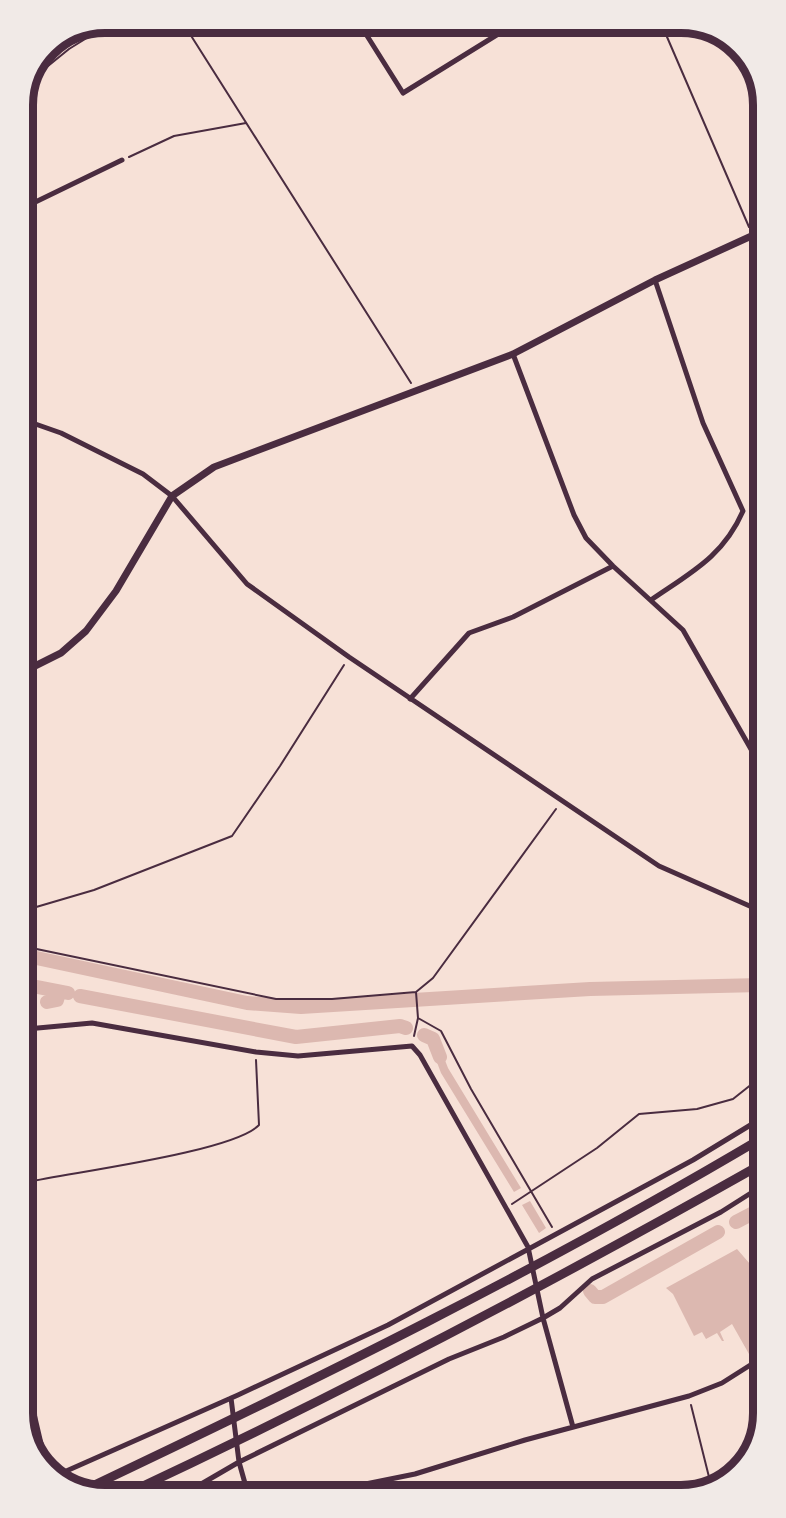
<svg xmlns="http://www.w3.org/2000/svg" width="786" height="1518" font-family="Inter,sans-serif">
<rect width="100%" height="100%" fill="#f7e1d7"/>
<path fill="#dcb8b0" d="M436,1037L448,1068L521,1188L514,1192L441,1073L429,1041Z
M530,1201L546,1228L539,1233L522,1205Z
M737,1249L763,1279V1345L749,1354L732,1324L720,1332L724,1341H722L717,1333L706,1339L702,1332L694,1336L673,1294L666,1288Z"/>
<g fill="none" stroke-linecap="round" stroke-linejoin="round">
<path stroke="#dcb8b0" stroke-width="14" d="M27,956L247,1003L301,1007L590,989L761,985
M27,985L68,993
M80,996L296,1037L400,1026L406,1028
M47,1002L57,1000L59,992
M424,1035L433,1039L440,1057
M736,1222L763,1208
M590,1291L595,1297H603L718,1232"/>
<path stroke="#4a2c40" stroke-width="2" d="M183,23L411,383
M661,23L749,227
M32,79L69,49L111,23
M129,157L174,136L246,123
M26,910L94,890L232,836L280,766L344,665
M27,947L276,999H332L416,992
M418,1018L441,1031L471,1089L552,1227
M414,1036L418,1018L416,992L433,978L556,809
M28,1182C73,1172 233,1152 259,1125L256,1060
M512,1204L597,1148L639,1114L697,1109L733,1099L762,1076
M691,1405L712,1489"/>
<path stroke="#4a2c40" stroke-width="5" d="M359,23L403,93L516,23
M23,208L122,160
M513,354L574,515L586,538L613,566L683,630L760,765
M24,420L61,433L143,474L172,496L247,584L349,657L659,866L761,911
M651,600C690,573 723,557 743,511L703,423L655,280
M410,699L469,633L513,617L613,566
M27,1029L92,1023L256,1052L298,1056L412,1046L420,1055L528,1247L543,1318L573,1427
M231,1398L239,1462L248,1494
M55,1476L238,1395L388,1325L693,1160L762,1118
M321,1493L415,1474L525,1440L689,1396L722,1383L763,1357
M184,1494L239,1462L449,1359L504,1337L543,1318L560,1308L592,1279L721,1212L762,1186"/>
<path stroke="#4a2c40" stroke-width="7" d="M25,671L61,653L86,631L116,591L172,496L214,467L513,354L655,280L758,233"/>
<path stroke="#4a2c40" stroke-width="8" d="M29,1399L44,1463"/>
<path stroke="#4a2c40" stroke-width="9" d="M84,1490C314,1381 543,1268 762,1138
M124,1495C342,1393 553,1282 762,1164"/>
</g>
<path d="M0 0H786V1518H0ZM105 33H681A72 72 0 0 1 753 105V1413A72 72 0 0 1 681 1485H105A72 72 0 0 1 33 1413V105A72 72 0 0 1 105 33Z" fill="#f1eae7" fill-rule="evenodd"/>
<path fill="none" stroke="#4a2c40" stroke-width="8" d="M105 33H681A72 72 0 0 1 753 105V1413A72 72 0 0 1 681 1485H105A72 72 0 0 1 33 1413V105A72 72 0 0 1 105 33Z"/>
</svg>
